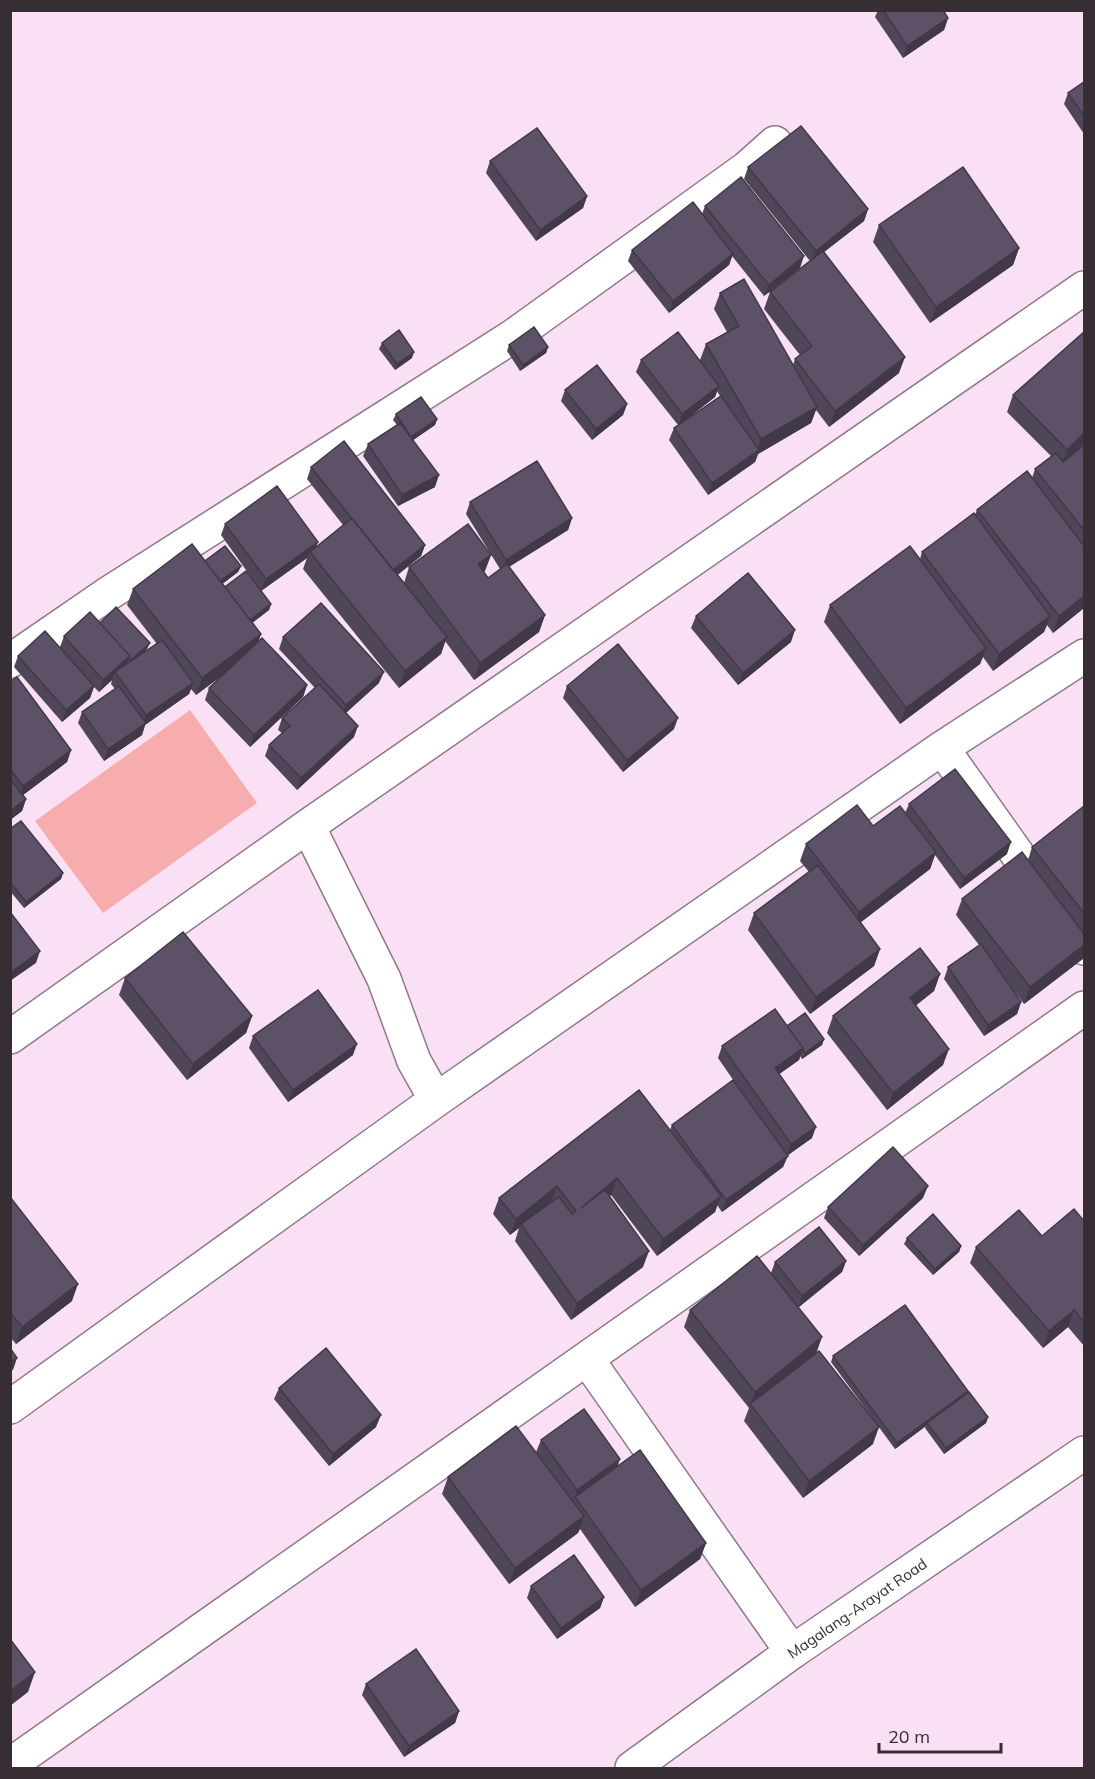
<svg xmlns="http://www.w3.org/2000/svg" width="1095" height="1779" font-family="Mulish,sans-serif">
<rect width="100%" height="100%" fill="#fae0f5"/>
<path fill="#f7acad" d="M190,710L257,803L103,913L35,821Z"/>
<g fill="none" stroke-linecap="round" stroke-linejoin="round">
<g stroke="#8f788b" stroke-width="36">
<path id="minor" d="M10,661L106,595L512,337L747,168L775,143
M942,748L1084,948
M308,826L384,979L414,1061L436,1100
M10,1037L308,826L1084,288
M587,1359L792,1652
M10,1407L436,1100L942,748L1084,656
M10,1765L1084,1008"/>
</g>
<g stroke="#8f788b" stroke-width="36">
<g id="primary">
<path id="s1" d="M632,1768L792,1652L1084,1453"/>
</g>
</g>
<use href="#minor" stroke="#fff" stroke-width="33"/>
<use href="#primary" stroke="#fff" stroke-width="33"/>
</g>
<path fill="#504659" fill-rule="evenodd" d="M878,10H943L948,18L944,30L903,58L875,17Z
M1084,82V134L1064,104L1068,93Z
M490,161L587,196L583,208L536,241L486,173Z
M748,167L868,209L864,221L824,252L899,373L829,427L816,410L811,423L758,454L755,462L708,495L669,440L674,428L678,425L636,372L641,360H700L706,344L727,332L714,309L720,293L793,365L795,359L800,355L764,309L770,292L810,261L744,179ZM717,391L720,396L688,418L715,397Z
M705,206L800,268L764,296L732,256L729,265L669,313L628,261L632,250L702,214Z
M879,225L1019,248L1013,265L930,323L873,242Z
M382,343L412,358L395,370L379,349Z
M509,345L548,347L546,353L520,371L507,351Z
M565,390L627,404L623,415L592,440L561,401Z
M1013,395L1077,451L1084,445V608L1053,633L1047,625L1044,632L993,671L983,657L980,664L900,724L824,622L830,605L920,559L922,552L975,515L977,510L1032,478L1035,469L1051,456L1007,412Z
M396,414L437,419L435,425L413,440L435,487L398,506L363,456L368,444L397,425L393,420Z
M311,467L425,545L421,556L397,575L404,583L409,567L491,555L484,572L488,578L500,569L466,514L470,502L572,518L568,530L509,567L545,615L539,632L474,680L445,641L441,654L399,688L303,569L307,558L261,591L221,535L225,524L318,542L316,547L343,525L307,479Z
M205,561L241,566L238,572L222,584L225,587L271,604L269,610L252,623L261,634L258,642L307,685L303,697L250,747L205,700L209,688L224,674L196,695L191,689L189,694L145,725L142,735L104,761L78,723L82,712L115,689L111,684L112,680L99,692L94,687L90,698L62,722L14,667L18,656L60,647L64,636L100,623L147,649L142,653L157,644L127,605L133,589Z
M696,616L791,642L738,685L691,628Z
M283,637L379,683L346,713L354,737L297,790L265,756L269,745L282,733L278,730L282,718L315,688L279,649Z
M10,682L71,750L67,762L23,795L26,799L22,811L10,820Z
M567,686L674,729L623,772L563,698Z
M909,804L1007,854L960,889L935,855L930,869L861,922L880,949L874,966L810,1014L748,930L754,913L809,872L800,861L806,844L873,826L905,813Z
M1084,806V958L1024,1004L1010,986L1021,1002L1017,1014L984,1036L944,979L948,967L979,945L956,915L962,899L1028,860L1032,847Z
M10,829L63,873L61,879L24,908L10,891Z
M940,974L934,991L916,1005L943,1065L887,1110L827,1033L833,1016Z
M125,978L252,1016L246,1033L187,1080L119,995Z
M787,1026L824,1039L822,1045L802,1059L800,1056L799,1060L779,1074L812,1138L787,1155L783,1167L722,1212L717,1205L715,1212L657,1256L611,1195L610,1196L643,1267L571,1320L515,1241L519,1228L510,1235L493,1214L499,1198L670,1130L672,1125L754,1110L718,1058L722,1046Z
M253,1036L353,1055L288,1102L249,1048Z
M10,1197L72,1301L16,1344L10,1337Z
M923,1198L859,1256L824,1218L828,1207Z
M1084,1221V1346L1068,1327L1043,1348L970,1263L976,1247L1042,1236Z
M907,1238L961,1246L959,1252L933,1275L904,1244Z
M846,1261L842,1272L798,1307L816,1353L873,1444L803,1498L744,1421L749,1408L684,1327L690,1310L771,1273L775,1262Z
M833,1356L968,1391L967,1393L988,1417L986,1423L944,1454L925,1428L926,1426L895,1449L831,1362Z
M279,1388L376,1427L329,1466L274,1399Z
M541,1440L618,1466L706,1543L700,1559L635,1607L580,1529L578,1533L509,1584L442,1494L448,1477L555,1478L536,1452Z
M531,1586L604,1597L600,1608L557,1639L527,1598Z
M366,1684L459,1711L455,1723L404,1757L362,1695Z"/>
<path fill="#413948" d="M948,18L944,30L903,58L907,46Z
M587,196L583,208L536,241L540,230Z
M868,209L864,221L811,262L816,251Z
M1019,248L1013,265L930,323L936,307Z
M733,254L729,265L669,313L673,301Z
M804,256L800,268L764,296L769,285Z
M548,347L546,353L520,371L523,365Z
M414,352L412,358L395,370L397,364Z
M905,357L899,373L829,427L835,411Z
M719,386L715,397L678,426L682,414Z
M627,404L623,415L592,440L596,429Z
M817,407L811,423L758,454L755,462L708,495L712,483L756,453L761,439Z
M437,419L435,425L409,443L411,437Z
M1084,433V444L1061,466L1067,450Z
M439,475L435,487L398,506L402,495Z
M572,518L568,530L502,571L506,560Z
M318,542L313,554L310,552L307,558L261,591L266,579Z
M425,545L421,556L389,582L393,570Z
M491,555L485,571L472,580L478,564Z
M241,566L238,572L217,588L219,582Z
M1084,596V608L1053,633L1059,616Z
M271,604L269,610L244,629L247,623Z
M545,615L539,632L474,680L480,663Z
M1050,616L1044,632L993,671L999,654Z
M795,630L791,642L738,685L743,673Z
M261,634L255,651L196,695L202,678Z
M447,637L441,654L399,688L405,671Z
M150,643L147,649L129,666L131,660Z
M986,648L980,664L900,724L906,708Z
M130,656L125,668L115,672L112,680L99,692L103,680Z
M384,672L379,683L341,717L346,705Z
M193,683L189,694L145,725L142,735L104,761L108,749L142,725L146,715Z
M307,685L303,697L250,747L254,735Z
M94,686L90,698L62,722L66,710Z
M678,718L674,729L623,772L627,760Z
M358,726L354,737L297,790L301,778Z
M71,750L67,762L19,798L23,786Z
M26,799L22,811L10,820V811Z
M1011,842L1007,854L960,889L964,878Z
M936,852L930,869L852,929L859,912Z
M63,873L61,879L24,908L26,902Z
M1084,945V958L1024,1004L1030,987Z
M880,949L874,966L810,1014L816,997Z
M40,951L36,963L10,981V973Z
M940,974L934,991L904,1015L910,998Z
M1021,1002L1017,1014L984,1036L988,1025Z
M252,1016L246,1033L187,1080L193,1064Z
M824,1039L822,1045L802,1059L805,1053Z
M357,1044L353,1055L288,1102L293,1090Z
M803,1048L799,1060L771,1080L775,1068Z
M949,1049L943,1065L887,1110L893,1093Z
M816,1127L812,1138L787,1156L791,1144Z
M788,1156L783,1167L722,1212L726,1200Z
M617,1178L611,1195L575,1225L581,1208Z
M557,1186L551,1203L521,1224L519,1228L510,1235L516,1219Z
M928,1186L923,1198L859,1256L863,1245Z
M721,1196L715,1212L657,1256L663,1239Z
M961,1246L959,1252L933,1275L935,1269Z
M649,1251L643,1267L571,1320L577,1303Z
M846,1261L842,1272L798,1308L802,1296Z
M78,1284L72,1301L16,1344L22,1327Z
M1074,1310L1068,1327L1043,1348L1049,1331Z
M822,1337L816,1354L750,1404L749,1408L755,1392Z
M17,1358L13,1370L10,1371V1362Z
M968,1391L966,1397L927,1423L926,1426L895,1449L897,1443Z
M381,1415L376,1427L329,1466L333,1454Z
M988,1417L986,1423L944,1454L946,1448Z
M879,1427L873,1444L803,1498L809,1481Z
M620,1459L616,1471L575,1498L577,1490Z
M584,1516L578,1533L509,1584L515,1568Z
M706,1543L700,1559L635,1607L641,1590Z
M604,1597L600,1608L557,1639L561,1628Z
M35,1672L28,1692L10,1706V1691Z
M459,1711L455,1723L404,1757L409,1746Z"/>
<path fill="#5d5167" stroke="#413948" stroke-width="1.5" d="M883,10H943L948,18L907,46Z
M1084,82V116L1068,93Z
M801,126L868,209L816,251L748,167Z
M537,128L587,196L540,230L490,161Z
M963,167L1019,248L936,307L879,225Z
M741,177L804,256L769,285L705,206Z
M693,202L733,254L673,301L632,250Z
M823,251L905,357L835,411L795,359L812,346L770,292Z
M744,279L817,407L761,439L706,344L739,326L720,293Z
M534,327L548,347L523,365L509,345Z
M399,330L414,352L397,364L382,343Z
M678,332L719,386L682,414L641,360Z
M1084,332V433L1067,450L1013,395Z
M597,365L627,404L596,429L565,390Z
M721,396L759,450L712,483L674,428Z
M421,397L437,419L411,437L396,414Z
M400,423L439,475L402,495L368,444Z
M344,441L425,545L393,570L311,467Z
M1084,445V530L1035,469L1056,453L1063,462Z
M537,461L572,518L506,560L470,502Z
M1027,471L1084,546V596L1059,616L977,510Z
M277,486L318,542L266,579L225,524Z
M974,513L1050,616L999,654L922,552Z
M352,518L447,637L405,671L310,552Z
M468,524L491,555L478,564L488,578L507,564L545,615L480,663L409,567Z
M192,544L261,634L202,678L133,589Z
M225,546L241,566L220,581L205,561Z
M910,546L986,648L906,708L830,605Z
M246,571L271,604L250,620L225,587Z
M748,573L795,630L743,673L696,616Z
M321,603L384,672L346,705L283,637Z
M116,607L150,643L131,660L129,657L130,656L100,623Z
M90,612L130,656L103,680L64,636Z
M45,631L94,686L66,710L18,656Z
M262,638L307,685L254,735L209,688Z
M162,640L193,683L146,715L115,672Z
M618,644L678,718L627,760L567,686Z
M17,677L71,750L23,786L10,769V682Z
M319,684L358,726L301,778L269,745L290,726L282,718Z
M119,686L146,723L108,749L82,712Z
M955,769L1011,842L964,878L909,804Z
M10,779L26,799L10,811Z
M857,805L873,826L900,806L936,852L859,912L806,844Z
M1084,806V913L1032,847Z
M21,821L63,873L26,902L10,882V829Z
M1022,852L1084,934V945L1030,987L962,899Z
M818,865L880,949L816,997L754,913Z
M10,912L40,951L10,973Z
M183,932L252,1016L193,1064L125,978Z
M981,944L1021,1002L988,1025L948,967Z
M920,948L940,974L910,998L949,1049L893,1093L833,1016Z
M318,990L357,1044L293,1090L253,1036Z
M775,1009L803,1048L775,1068L816,1127L791,1144L722,1046Z
M805,1013L824,1039L805,1053L803,1050V1048L787,1026Z
M733,1080L788,1156L726,1200L672,1125Z
M639,1090L721,1196L663,1239L617,1178L581,1208L605,1190L649,1251L577,1303L521,1224L559,1197L572,1214L576,1211L557,1186L516,1219L499,1198Z
M893,1147L928,1186L863,1245L828,1207Z
M10,1197L78,1284L22,1327L10,1312Z
M1074,1209L1084,1221V1322L1074,1310L1049,1331L976,1247L1019,1210L1042,1236Z
M933,1214L961,1246L935,1269L907,1238Z
M819,1227L846,1261L802,1296L775,1262Z
M757,1256L822,1337L755,1392L690,1310Z
M905,1305L968,1391L897,1443L833,1356Z
M10,1348L17,1358L10,1362Z
M326,1348L381,1415L333,1454L279,1388Z
M819,1351L879,1427L809,1481L750,1404Z
M969,1392L988,1417L946,1448L927,1423Z
M584,1409L620,1459L577,1490L541,1440Z
M516,1426L584,1516L515,1568L448,1477Z
M640,1450L706,1543L641,1590L575,1497Z
M574,1555L604,1597L561,1628L531,1586Z
M10,1639L35,1672L10,1691Z
M416,1649L459,1711L409,1746L366,1684Z"/>
<g text-anchor="middle" dominant-baseline="central" stroke-width="6" stroke-linejoin="round" paint-order="stroke">
<g font-size="15" fill="#372d35" stroke="#fae0f5">
<text stroke="none"><textPath href="#s1" startOffset="276">Magalang-Arayat Road</textPath></text>
</g>
</g>
<rect width="1095" height="1779" fill="none" stroke="#372d35" stroke-width="24"/>
<path d="M879 1743v9h122v-9" fill="none" stroke="#372d35" stroke-width="3"/>
<text x="888" y="1743" font-size="18" fill="#372d35" stroke="#fae0f5" stroke-width="4.5" paint-order="stroke">20 m</text>
</svg>
